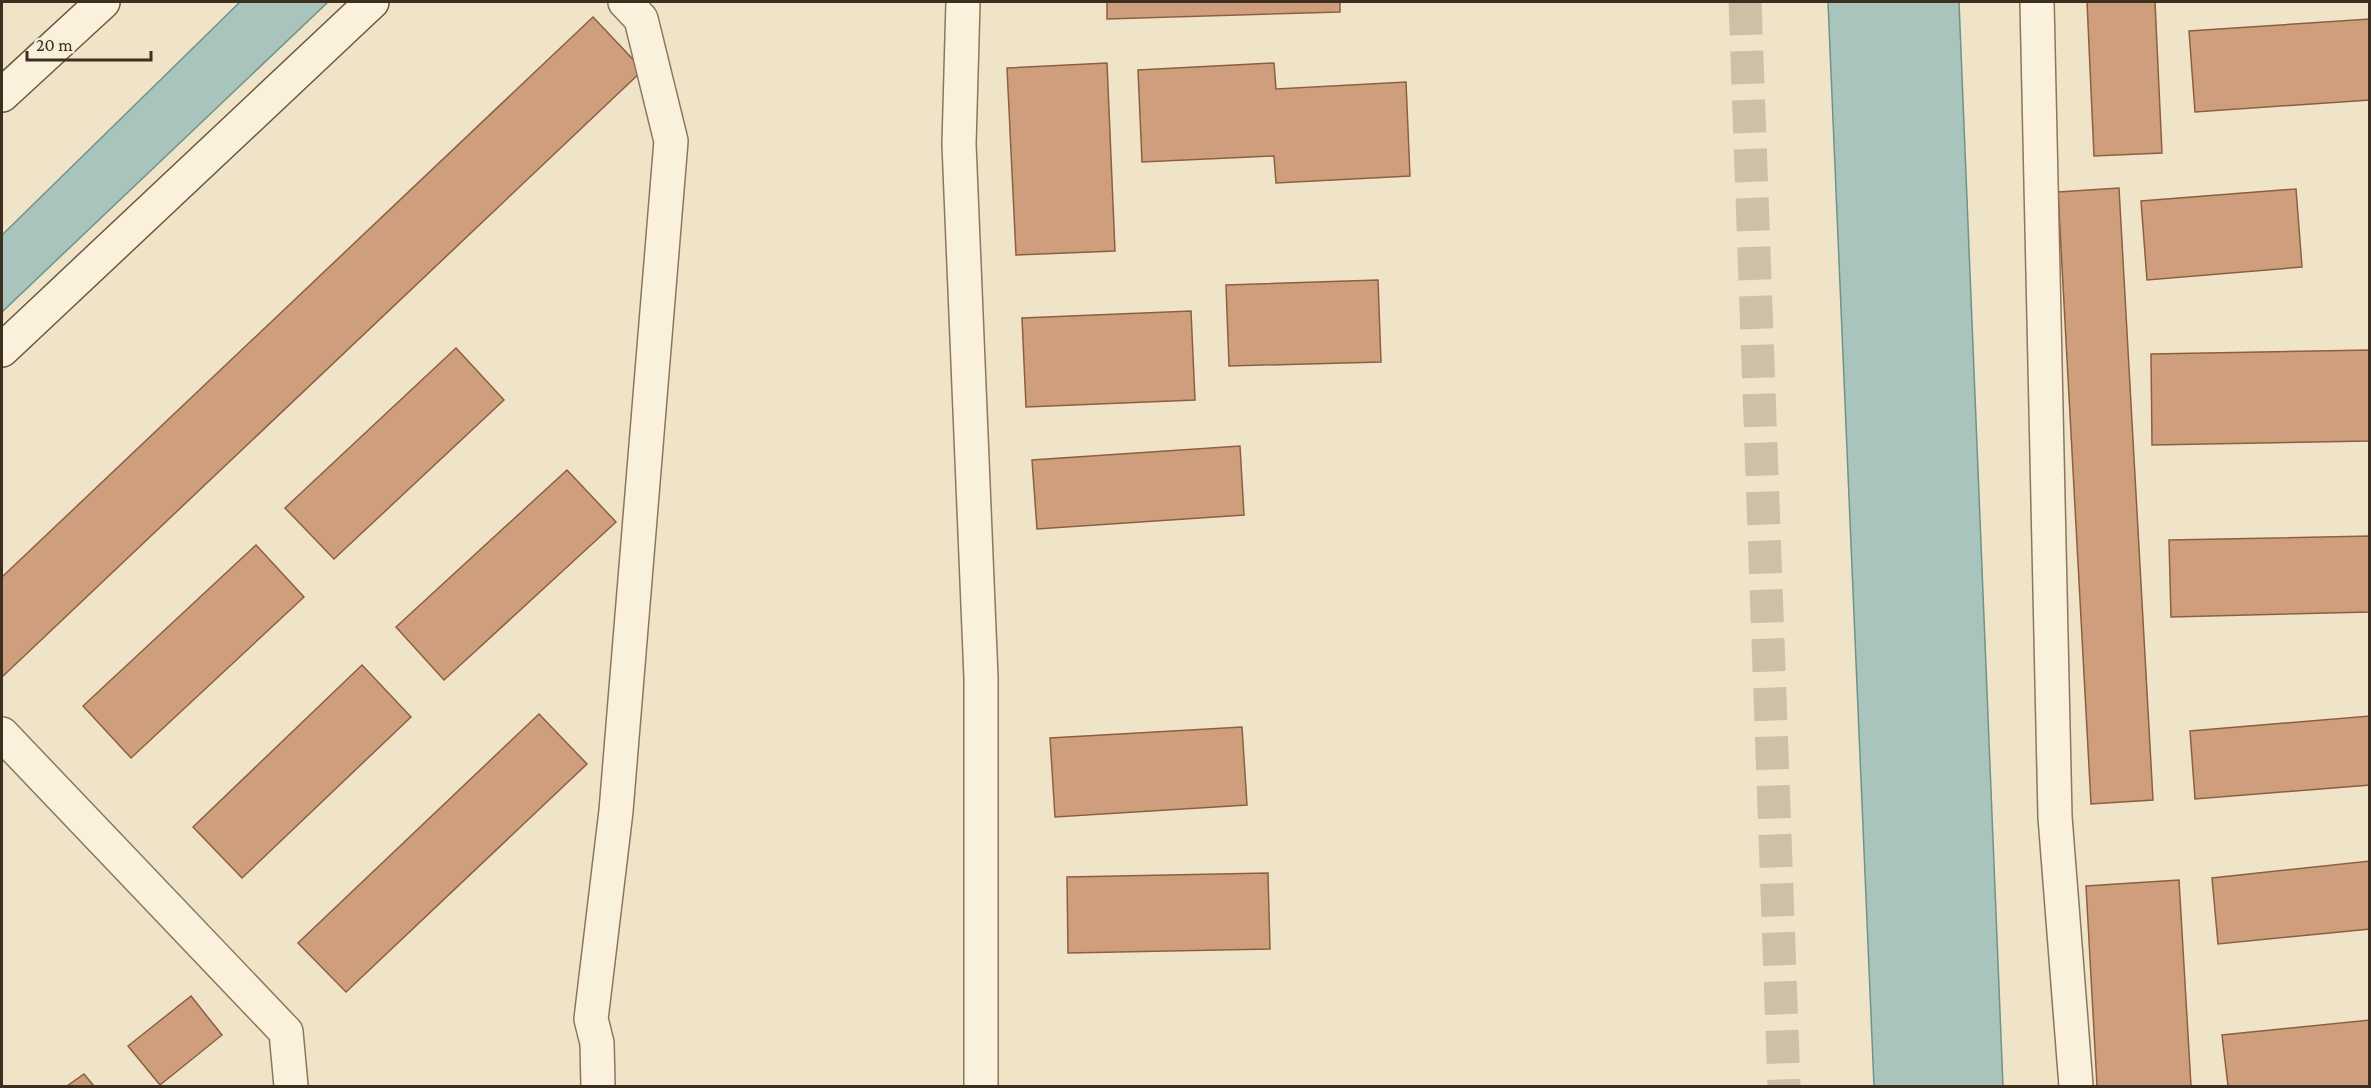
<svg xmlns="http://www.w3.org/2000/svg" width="2371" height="1088" font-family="'Crimson Pro',serif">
<rect width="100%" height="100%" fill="#f0e4c8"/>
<path fill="#a9c4bc" stroke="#6f938a" stroke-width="1.5" d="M240,2H328L2,312V235Z
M1828,2H1959L2003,1086H1874Z"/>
<path fill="#cf9f7d" stroke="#8d5f41" stroke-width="1.5" d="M1107,2H1340V12L1107,19Z
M2087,2H2155L2162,153L2094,156Z
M593,17L643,70L2,677V577Z
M2370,19V100L2195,112L2189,31Z
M1107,63L1115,251L1016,255L1007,68Z
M1274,63L1276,89L1406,82L1410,176L1276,183L1274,156L1142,162L1138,70Z
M2119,188L2153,800L2091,804L2058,192Z
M2296,189L2302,267L2147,280L2141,201Z
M1378,280L1381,362L1229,366L1226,285Z
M1191,311L1195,400L1026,407L1022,318Z
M456,348L504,400L334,559L285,508Z
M2370,350V441L2152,445L2151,354Z
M1240,446L1244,515L1037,529L1032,460Z
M567,470L616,522L444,680L396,627Z
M2370,536V612L2171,617L2169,540Z
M256,545L304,597L131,758L83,706Z
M362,665L411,717L242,878L193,827Z
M539,714L587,764L346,992L298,943Z
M2370,716V785L2195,799L2190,731Z
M1242,727L1247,805L1055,817L1050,738Z
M2370,861V929L2218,944L2212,878Z
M1268,873L1270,949L1068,953L1067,877Z
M2179,880L2191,1086H2097L2086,886Z
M191,996L222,1035L160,1085L128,1046Z
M2370,1020V1086H2228L2222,1035Z
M84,1074L94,1086H67Z"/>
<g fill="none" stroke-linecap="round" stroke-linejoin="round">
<path stroke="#ccc0a6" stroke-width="33" stroke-dasharray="33 16" stroke-linecap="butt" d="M1745,2L1784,1086"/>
<g stroke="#8d765c" stroke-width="36">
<path id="minor" d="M963,2L959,144L981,678V1086
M2037,2L2055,817L2076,1086
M2,734L286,1032L291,1086
M598,1086L597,1043L591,1019L616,811L671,141L641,19L625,2"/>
</g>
<g stroke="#6f573f" stroke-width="36">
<path id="secondary" d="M2,95L103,2
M2,350L372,2"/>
</g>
<use href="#minor" stroke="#faf1dc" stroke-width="33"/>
<use href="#secondary" stroke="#faf1dc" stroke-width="33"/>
</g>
<rect width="2371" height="1088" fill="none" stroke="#3d2e20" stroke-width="6"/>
<path d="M27 51v9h124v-9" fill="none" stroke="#3d2e20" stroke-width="3"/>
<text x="36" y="51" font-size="18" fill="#3d2e20" stroke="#f7eed8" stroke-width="4.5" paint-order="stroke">20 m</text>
</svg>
